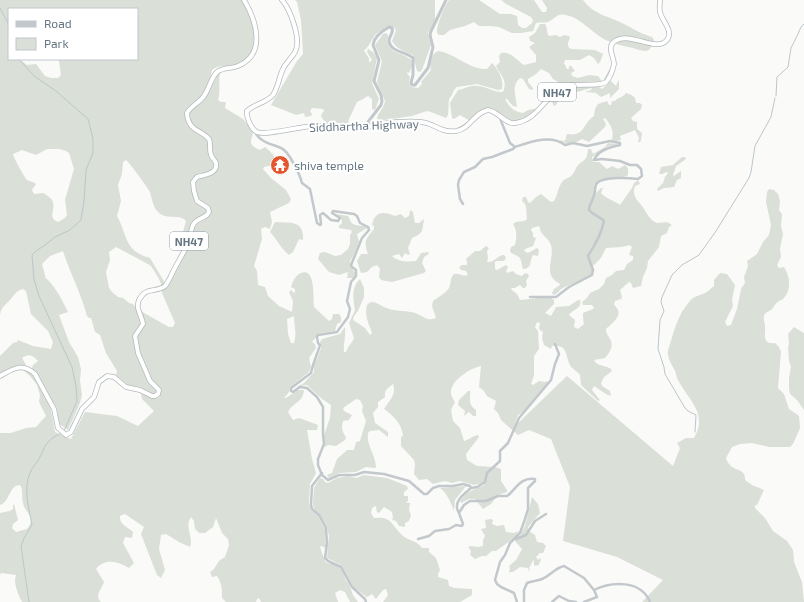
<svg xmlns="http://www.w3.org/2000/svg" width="804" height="602" font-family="'Exo 2',sans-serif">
<rect width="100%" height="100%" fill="#fafaf8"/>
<path fill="#dadfd7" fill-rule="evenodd" d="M0,0H244C247,8 256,28 257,36C258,46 247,62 237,65C228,68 220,63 212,70L209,87L211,88L218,73H220C218,82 221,91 218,100L221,102H225L226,103L225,108L243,119L249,126L253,133C250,144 249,145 260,150L265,147C271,152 278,158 273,165L264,167L263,169L271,178L286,190L291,199L289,203L270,212L272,222L270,229L265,227L261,229L262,239L254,266L257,271L258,285L265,287L268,296L279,306L292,312L293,301L289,292L291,290L294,293L295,292V289L291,287C292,282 295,277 299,274C316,264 313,298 314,307L329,321L332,319L333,314H339L341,317V322L337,324L335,331L320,333L312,342L315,344L316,348L309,358L311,367L309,372L290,387L289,392L284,398H286L298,390H304C303,403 293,402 288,412L293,420L299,418L318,425L317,430H307L312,459L316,473L310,484L309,504L311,510L318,516L325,529L326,548L321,546L320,547L325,561L327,563L336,565L342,570L346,580L349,584L353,595L358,602H350L345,592L340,590L335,593L338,602H261L259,598L257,599L256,602H226L222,598C222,590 222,583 217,576L212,577L210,572L214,569L219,561L225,557L229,545L228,539L222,533L216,518L213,527L205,533H199L195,529L194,521L191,517C184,527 194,538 190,547L179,542L166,534L161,535L159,549L165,570L161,578L157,575L141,534L144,527L125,514L120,516C119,525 128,527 133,532L132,538L125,537L123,543L134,563L129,568C118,561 104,558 96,569L104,582C102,589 94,595 101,602H22C18,594 13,583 16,575L1,573L0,575V513L10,511L13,509V505L14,504L18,520L13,524L12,528L16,532L27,529C37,517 25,513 23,503C21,496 24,491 20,485C9,485 10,502 0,505V433H11L26,428L36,427L46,416L39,402L40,395L37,385L30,376L23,370L26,369C46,381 52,410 55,432L71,439L85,412L117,416L138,426L154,411L142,399L141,394L160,398L141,387L128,385L116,375L117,371L106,353L100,335L95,332L91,318H89L87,316C81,293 70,273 63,251L50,256L42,264L46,279H47C57,289 62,300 68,312L59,315L69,342L78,357L81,369L80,381L82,395L80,403L68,430L59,424L57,409L32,368L33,365L38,361C33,355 29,353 22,358L26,365H18L0,374V356L13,343L17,342L18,340L33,346L51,349L53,342L48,331L31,314L26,291L23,289C15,291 14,296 9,301C4,306 1,308 0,315ZM9,9H137V59H57L59,61L61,75L58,78H51L45,76L36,64L27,65L19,59H9ZM47,149H59L66,151L69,153L74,169L65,200L67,215L65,218L58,222L54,220L52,216C54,204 56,200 43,193L34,194L32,190L36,184C33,181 30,182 27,180C25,178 13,157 13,154L22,150L36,155ZM126,160C129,162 148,188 150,192C152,199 153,207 158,212C167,221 180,213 186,221L183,232L184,236L188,239L185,247L180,254L165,283L150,258C124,251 128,236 117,216L121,201L118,185L122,174L123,162ZM116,247L148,264L151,266L159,279L161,284L162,293L175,323L173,327H169L137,309L133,304L129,303L123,298L118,297L112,292L109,288L106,272L110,260L109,252ZM294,316C294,325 297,333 294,343H291L288,334L287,319Z
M295,0H435V20L428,33L431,45L422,70L420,72L417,71L413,55C405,51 397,50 392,41L396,31L395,28L388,26L375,35L369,45L364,51L369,58V62H370L372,60L367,52L368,49L373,52L377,58L372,83L379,99L375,110L372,109V99L368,96L363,99L357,102L349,119L348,125L327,124L322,118L321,115L324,111L323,109L312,108L310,111L312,114L311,116L305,117L304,113L296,115L271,105L297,61L303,54L301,20L297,2Z
M449,0H479L500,14H511L517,16L518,25L522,28H526L532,23L533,20L531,17L506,4L501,0H534L542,12H546L547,8L542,0H583C595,16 610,16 626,25C635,30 642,34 652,37L654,40C650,54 646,52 633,48C624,46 613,44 604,39C591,32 580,17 565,15C557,13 555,19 548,22C544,23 540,22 536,23L533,31L521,33H512L499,27L491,26H479L474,22L465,26L450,30L444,35H439L437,33C436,26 445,5 449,0Z
M540,24H545C548,28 546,33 549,36L556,35L560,37L564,35L569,36L570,38C568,42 566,46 571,49L595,50L603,54L600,62L598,64L594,58L589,55L580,60H565L564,63L567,69H569V66H571L575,71L571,73L572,76L578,78L589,75L598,76L601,80L603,81L611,66L608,79L597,86L602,89L611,81L616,86L618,81L619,80V89L610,98V93L601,97L596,93L585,92L591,90L592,88C586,89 575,93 571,93C568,92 566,91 564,91L559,95L557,104L554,106L552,102H548L544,100V98L550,91L556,89L558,82L553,79L549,73L541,69L536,74L528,79V82L533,88V90L529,89L523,79L520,78C511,86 516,97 517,107L513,106L507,99H505C509,107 514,112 523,113L528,110L539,108L534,114L514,122L486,109L480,111L470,121L460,115L454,119L452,118L450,103L458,90C464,89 471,85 477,86C486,86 495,93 503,92C508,80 501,76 496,66L500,62L499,56L501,53C511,51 517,61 524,65L536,62V55L529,47L535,43L530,41L529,37L535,33Z
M386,33L388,35C384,54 402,51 411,60L412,66L409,73L407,72V73L410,77L409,84L411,87L418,88L422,84L421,82L431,70C429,63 430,55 438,51C455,53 469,70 487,69L492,63C498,69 504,80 502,89L498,90L477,84L457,87L454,90L452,95L449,99L448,115L446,118L431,112L427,111L412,116L378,121L377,120C377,113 384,109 385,101L377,82L382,61L375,45L383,34Z
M626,93C632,95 636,96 636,103H640L642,105L641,109L631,118L633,121L637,122V129L642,133L641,140L640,142H638L639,138L635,130L620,136L621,140L616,141L612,140C614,130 611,125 605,118L603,119L606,124L605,127L589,142L582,139C575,144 566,145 560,140L565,141L567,134C585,137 583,123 594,116L595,109L598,104L607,101L609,105H611L612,101H615C618,97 623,98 626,93Z
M608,143L618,144L607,147L592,157L593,162H599L607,169L612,166L618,169L625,165L628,168V175C618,182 602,173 594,185L595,194L601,188H603L601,193C605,198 615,201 620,205L632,188L634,183L638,180L640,184L635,186C631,197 639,201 644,209C648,215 650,220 657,223L667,222L672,225L669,227L667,233L661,236L659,247L648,261L647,268L643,277L641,286L633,288L631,283L629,282L620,290L622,297L621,299L615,301L614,304C615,306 617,308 618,310C621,318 610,325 606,329C606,334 608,335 610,339C614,346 610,352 605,358L594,360C598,368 606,364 612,370L611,372L604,377L601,383L602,386L610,391L611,396L606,394L594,386L592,390L600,400L598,401L581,385L580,375C577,371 572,369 570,365C565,355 568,344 552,346L551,349L544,345L542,338L543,332L539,329L540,323L537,322L535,327L538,331L539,349L534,356V375L531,384L533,385L539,381L545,382L547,381L548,383L523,412L518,415L514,427L567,376L673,466L680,448L677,443L686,438H694C709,413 687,399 677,378C676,375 676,372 674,369C672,365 669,361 668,355C667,352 669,347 670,344C675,328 678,315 689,302C695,295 697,297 705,293C708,292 711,288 714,286V280L720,273L727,274L735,285L732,300L733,306L725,322L727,326L731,325L737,309L741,289L745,283L744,277L748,266L747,261L757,254L763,242L769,235L771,225L766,202L767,192L769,189L774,190L778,194L780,201L779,210L782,214L781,226L783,234L780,249L781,257L777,265L779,268L784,267C790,276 792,290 783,299C780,301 781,299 778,302C775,303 774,307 772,309C770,311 766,312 765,314C762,318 765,322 765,326C766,334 761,345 775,343L779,347L781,352L778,388L784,394L789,409L799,416L800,428L793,444L790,447H769L752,443L740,444L732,447L726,458C727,460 727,462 729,464C735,472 746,468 745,480L752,485L764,490L757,505H755V508L765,518L773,531L787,541L793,550L794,562L802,582L804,602H642L663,580L617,557L563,541L570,487L551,439L529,430L518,435L501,420L498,413L494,409L496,401L487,396L484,391L479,387L481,366C470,368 450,381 451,393C451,396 454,400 455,402L451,410L453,421L460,428L464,441C469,440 472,436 478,435L479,437L466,454L467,460L477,466L495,467L501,469V481L507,490V492L498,495L491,504L483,509L475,499H469L461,503L460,501L466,493L484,485V483L474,485L460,481L452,483L445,481L433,484L427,479L419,480L414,474L415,465L414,460L401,446V437L403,436C402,424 394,416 384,409C389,401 397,394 393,384C388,388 384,390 385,397L378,402V407L373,413L375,423L388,432V437L379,430L370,431L368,433C366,446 376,455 376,468L366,467L356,472L339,473L329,478L327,475L332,473L337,459L347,450H354L356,442L360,441L366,421L362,411L363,406L360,400L356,399L343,408L344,411L352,415L349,420L343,421C341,427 342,432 346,437L345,440L336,446L328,445L325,447L324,435L330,418L331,405L322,399L307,385L300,386L293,389L304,383L314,372V364L317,359L321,348L320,342L322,339L340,334L345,327C346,337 343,345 344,352H346C348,346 352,343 354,338L349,323L355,310C353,299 351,287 360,279L364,288V297L358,311L354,316L353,320L365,328L370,335L372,333C369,324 364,316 367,305C368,304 370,302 372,302C376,302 380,305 384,307C395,312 404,310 415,313C424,316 427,322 436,318L432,306L433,301C438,297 445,294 449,288C451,285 450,275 455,274C459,273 462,277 468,275L466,271L461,270L459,267L462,265H467V262L466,259L475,251H480L486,246L489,248L487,251L488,258L487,262C494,263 498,255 504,255L506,258L504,261H496L495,262V269L497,270L506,265L508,267L506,271L507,273L513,271L516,274L522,276L525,273L528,274L529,276L526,281L527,285L525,288H523L520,285L515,288H511L512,290L517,294L520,300L550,297L554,300V304L545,313L551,316L556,307L569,306L578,300H580C583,309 572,309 569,315L575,320L574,327L578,329L584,324C583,321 583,316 583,313L593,309L594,308L592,305H583L582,302L587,298L590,293L599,289L604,284L606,278L612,275L616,271L624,270L627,264L633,260V256L629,255L632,247L629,245C621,248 615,247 606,248L601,258L593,266L589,257L595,243H594L587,256C588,260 592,266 593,271C593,279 569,284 563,288C559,290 558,294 553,295L552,293L554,289L560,285L559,283C542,275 555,258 551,245C549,239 544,237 541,232C540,230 540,228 539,226L532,228L531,230L533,233V237L536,238L533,246L525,249L524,251L528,253L537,248L539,250L538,256L533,255L532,257C530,262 531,269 523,269C520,260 524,258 511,253L510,250L511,247L515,245C517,237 517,230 513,224C517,220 523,223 527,219C526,213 528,205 522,201L523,197H526L528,202L530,203L536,197L541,194L551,202L554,201C558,195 558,186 563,181C565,178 569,178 571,176C574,173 575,171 576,168C582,159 587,163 588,149H591L593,154L605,147Z
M682,157H685L686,159L676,166L673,175L674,176L681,171V178L677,180L674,187L664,188L658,191L657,189L663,183L665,177L668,173L667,172L662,174H659L661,167L673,165Z
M410,210L413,212L415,223H419L424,219C422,231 424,233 412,238L408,248L410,254L408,255L405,253L402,258L399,254L392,256C399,262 407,262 416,261L421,253L428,252L429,254L424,257L422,263L426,271L424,273L392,282L381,280L379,277L380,269L377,265L372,267L367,272L361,273L357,261L361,254H368C363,241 366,239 374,229V226L372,225C375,211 383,211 395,216L401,214L405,218L409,216Z
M336,214L348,216C349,218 350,220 351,222C354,227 363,224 367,228L357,234L359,242L353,256L350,261L351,267L356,274L353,278H347L348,272L339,275L329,272L318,259L320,253L325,252L335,256L341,255L348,249L350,244V235L352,232L351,230L339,228V226L342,223C342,217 340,217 336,214Z
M275,222C291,223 304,220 303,240L299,239L293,252L289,255C281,249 277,239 270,232Z
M794,327L804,333V410L797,400L790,394L789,389V378L791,367L789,361L788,348L789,343L788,334Z
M468,391H470C471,400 467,403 476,410V416H473L469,412L464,416L465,411L458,405L459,400Z
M364,475L387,478L407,486L408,489L404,492V496H408V501L406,503H410L409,510L411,515L409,521L405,523V527L399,526L396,521L392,520L393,518L392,512L384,507L379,513L377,512L376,507L375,506L372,508L371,513L374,518C392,516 391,525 402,535C408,541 415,539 422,548H429V552L436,558L440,570L438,574V577L448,580L449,586L454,588L472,589V595L460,602H383L388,595L386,589L383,590L376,599L372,594L367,597L353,587L341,565L327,558L329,536L327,527L320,515L314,509L313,504L314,488L320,478L323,479L325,482L328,483L337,478L349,476L356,478Z
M466,486L455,500L454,511C451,503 447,493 440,488Z
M532,497L538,504L540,513L528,527L530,532L535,535L537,542L543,543L546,546L543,553H540L536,557L538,560L540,558L541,560L538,566L537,565L536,566L534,565V559L529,568L530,570L529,571L528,568L520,567L513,572H509L510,568L509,566L516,560L522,549L515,541L516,538L520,536L525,526Z
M491,519L493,520L492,524L497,526L504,525L506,532L514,533L519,531C514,540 504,545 496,551H492L486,556H482L475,559L470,555L471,551L468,547L471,546L478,547L483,546V540L485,536L481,529L486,528L485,520Z"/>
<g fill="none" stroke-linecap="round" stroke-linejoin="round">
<path stroke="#bbc7cb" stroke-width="1" d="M0,8L9,25
M19,59L34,76L56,91L88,119L93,139V153L86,170L84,201L81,220L70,230L55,237L45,245L36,251L32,255L34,279L39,296L72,367L76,386L77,401L64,431
M776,96L777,77L788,67L791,48L797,36L801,27L804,24
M695,432L696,415L688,411L685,408L665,374L664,367L658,349L660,320L664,311L661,302L662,297L672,275L682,265L699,255L716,231L749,178L751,172L755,146L771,117L775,98
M29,602L21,546L24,538L32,525C29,508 23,489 30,473C32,467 38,462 40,457C47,442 47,440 62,433"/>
<g stroke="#b4b9bd" stroke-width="5.5">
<path id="trunk" d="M282,0C290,9 302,40 295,52C292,58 286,62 283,69C279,77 278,88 273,95C266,103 254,104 247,111C246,117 251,129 257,132C265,136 302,126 314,126C332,125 349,127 366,127C372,126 376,124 381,124C394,122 409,121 421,122C435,123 439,133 456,131C470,129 475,112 488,110C498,111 506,125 515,123C538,120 545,96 563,87C574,82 602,88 607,81C610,77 613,69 614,64C614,56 606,47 615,41C631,31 656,53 667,40C674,31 662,21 660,12C659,8 660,4 660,0
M0,376C13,369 22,362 35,374L54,409L58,428L66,435L71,432L82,409L94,397L99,382L107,376L114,377L126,387L140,390L152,396H155L158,394L159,390L150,381L138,353L135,336L143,324C142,315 135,309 139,300C146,286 156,293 165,286C167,284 168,281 170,278C175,266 183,255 188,243C191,237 190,232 193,225C198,216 205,220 209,212L208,208L197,201L194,191L193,182L197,177C204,175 218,174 216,163C215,160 212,158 211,155C209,150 211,144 209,139C200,129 188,131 187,113C191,106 199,103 204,96C209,89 211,78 217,72C223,67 231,69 238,66C267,54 256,20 244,0"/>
</g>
<path stroke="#c3c8cc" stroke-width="2.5" d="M499,116L510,143L515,147
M256,132V134C262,143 272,144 281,148C289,151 300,175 302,183L310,189L317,223L320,225L321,224L320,215L323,213L331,220L338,221L340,218L332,213L333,211L354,214L357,216L360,223L368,227L369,230L362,238L351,265L352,267L356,270V276L351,282L347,301L350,309L348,317L337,332L318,335L317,337L318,343L320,345C317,355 313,363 311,373L291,388V391L293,392L300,387L307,388L317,397L323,407V434L324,444L318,459V465L322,475L328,480L339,475H355L364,472L384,474L409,481L424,494H427L433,488L439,486H453L463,484L470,486L471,488C464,494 452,502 459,513L464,505L470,501H486L498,496H507C516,490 519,477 535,479V481L528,488V509L524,522L520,533L510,543L505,555L500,562L495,580L497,584L501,587L514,593L517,602
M463,204L460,199L458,185L459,180L464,172L475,167L483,159L492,157L513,149L515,147C530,142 551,134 565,145L573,143L587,146L610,141L620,143V145C611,147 598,150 594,160L602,159L620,161L630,165H637L641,169L642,176L638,179C630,178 604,176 597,183C594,186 596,191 594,195C593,200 589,205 589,210C594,216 601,217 604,221C601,235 595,244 588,256L593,270L592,275L569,287L556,297H530
M322,473L312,486L311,505L312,509L319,515L326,528L327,543L325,558L328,561L341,567L352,587L365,599L366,602
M471,488L477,487L485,482L487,473L500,461V451L508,443L519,418L551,380L555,364L559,354L555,344
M418,539L429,536L435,531L449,529L456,525L462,526L463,524L459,513
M516,539L526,535L535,521L546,514
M594,590C612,581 641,580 650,602
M524,602V590L527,583C532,581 537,581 542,579C551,575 555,568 564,566L584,578L594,590L597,597L584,602
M552,602L559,596L569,601L576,602"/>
<path stroke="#c3c8cc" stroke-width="3" d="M367,127L368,122L381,105L382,101L381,95L374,81L379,60L373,45C374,37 382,31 389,27L392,28C394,34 389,35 389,41C390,52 407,52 413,58V75L411,83L412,85H415L428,68L433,47L430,35L431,31L446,0"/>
<use href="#trunk" stroke="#fff" stroke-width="4"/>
</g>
<defs>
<g id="temple-disc" transform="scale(1)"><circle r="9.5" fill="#e4572e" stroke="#fff"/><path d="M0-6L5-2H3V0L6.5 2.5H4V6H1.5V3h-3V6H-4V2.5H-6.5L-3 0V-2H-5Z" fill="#fff"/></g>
</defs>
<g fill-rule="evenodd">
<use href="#temple-disc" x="280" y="165"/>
</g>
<g text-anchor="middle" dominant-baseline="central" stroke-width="4" stroke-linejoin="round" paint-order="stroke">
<g fill="#fff" stroke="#939fa8" stroke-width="1">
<rect x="538" y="83" width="38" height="18" rx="3"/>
<rect x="170" y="232" width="38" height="18" rx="3"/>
</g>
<g font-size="11" font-weight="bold" fill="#657683">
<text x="557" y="92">NH47</text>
<text x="189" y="241">NH47</text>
</g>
<g font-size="12" fill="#657683" stroke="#fff">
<text transform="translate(364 125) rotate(-2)">Siddhartha Highway</text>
</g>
<g font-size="12" fill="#657683" stroke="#fff" text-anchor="start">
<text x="294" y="165">shiva temple</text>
</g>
</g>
<rect x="8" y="8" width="130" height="52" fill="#ffffff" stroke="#c1c8cd"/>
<rect x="16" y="21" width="20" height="6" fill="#c3c8cc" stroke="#c1c8cd"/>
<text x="44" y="28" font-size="12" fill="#657683">Road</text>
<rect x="16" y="38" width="20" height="12" fill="#dadfd7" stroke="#c1c8cd"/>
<text x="44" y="48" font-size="12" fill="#657683">Park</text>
</svg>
